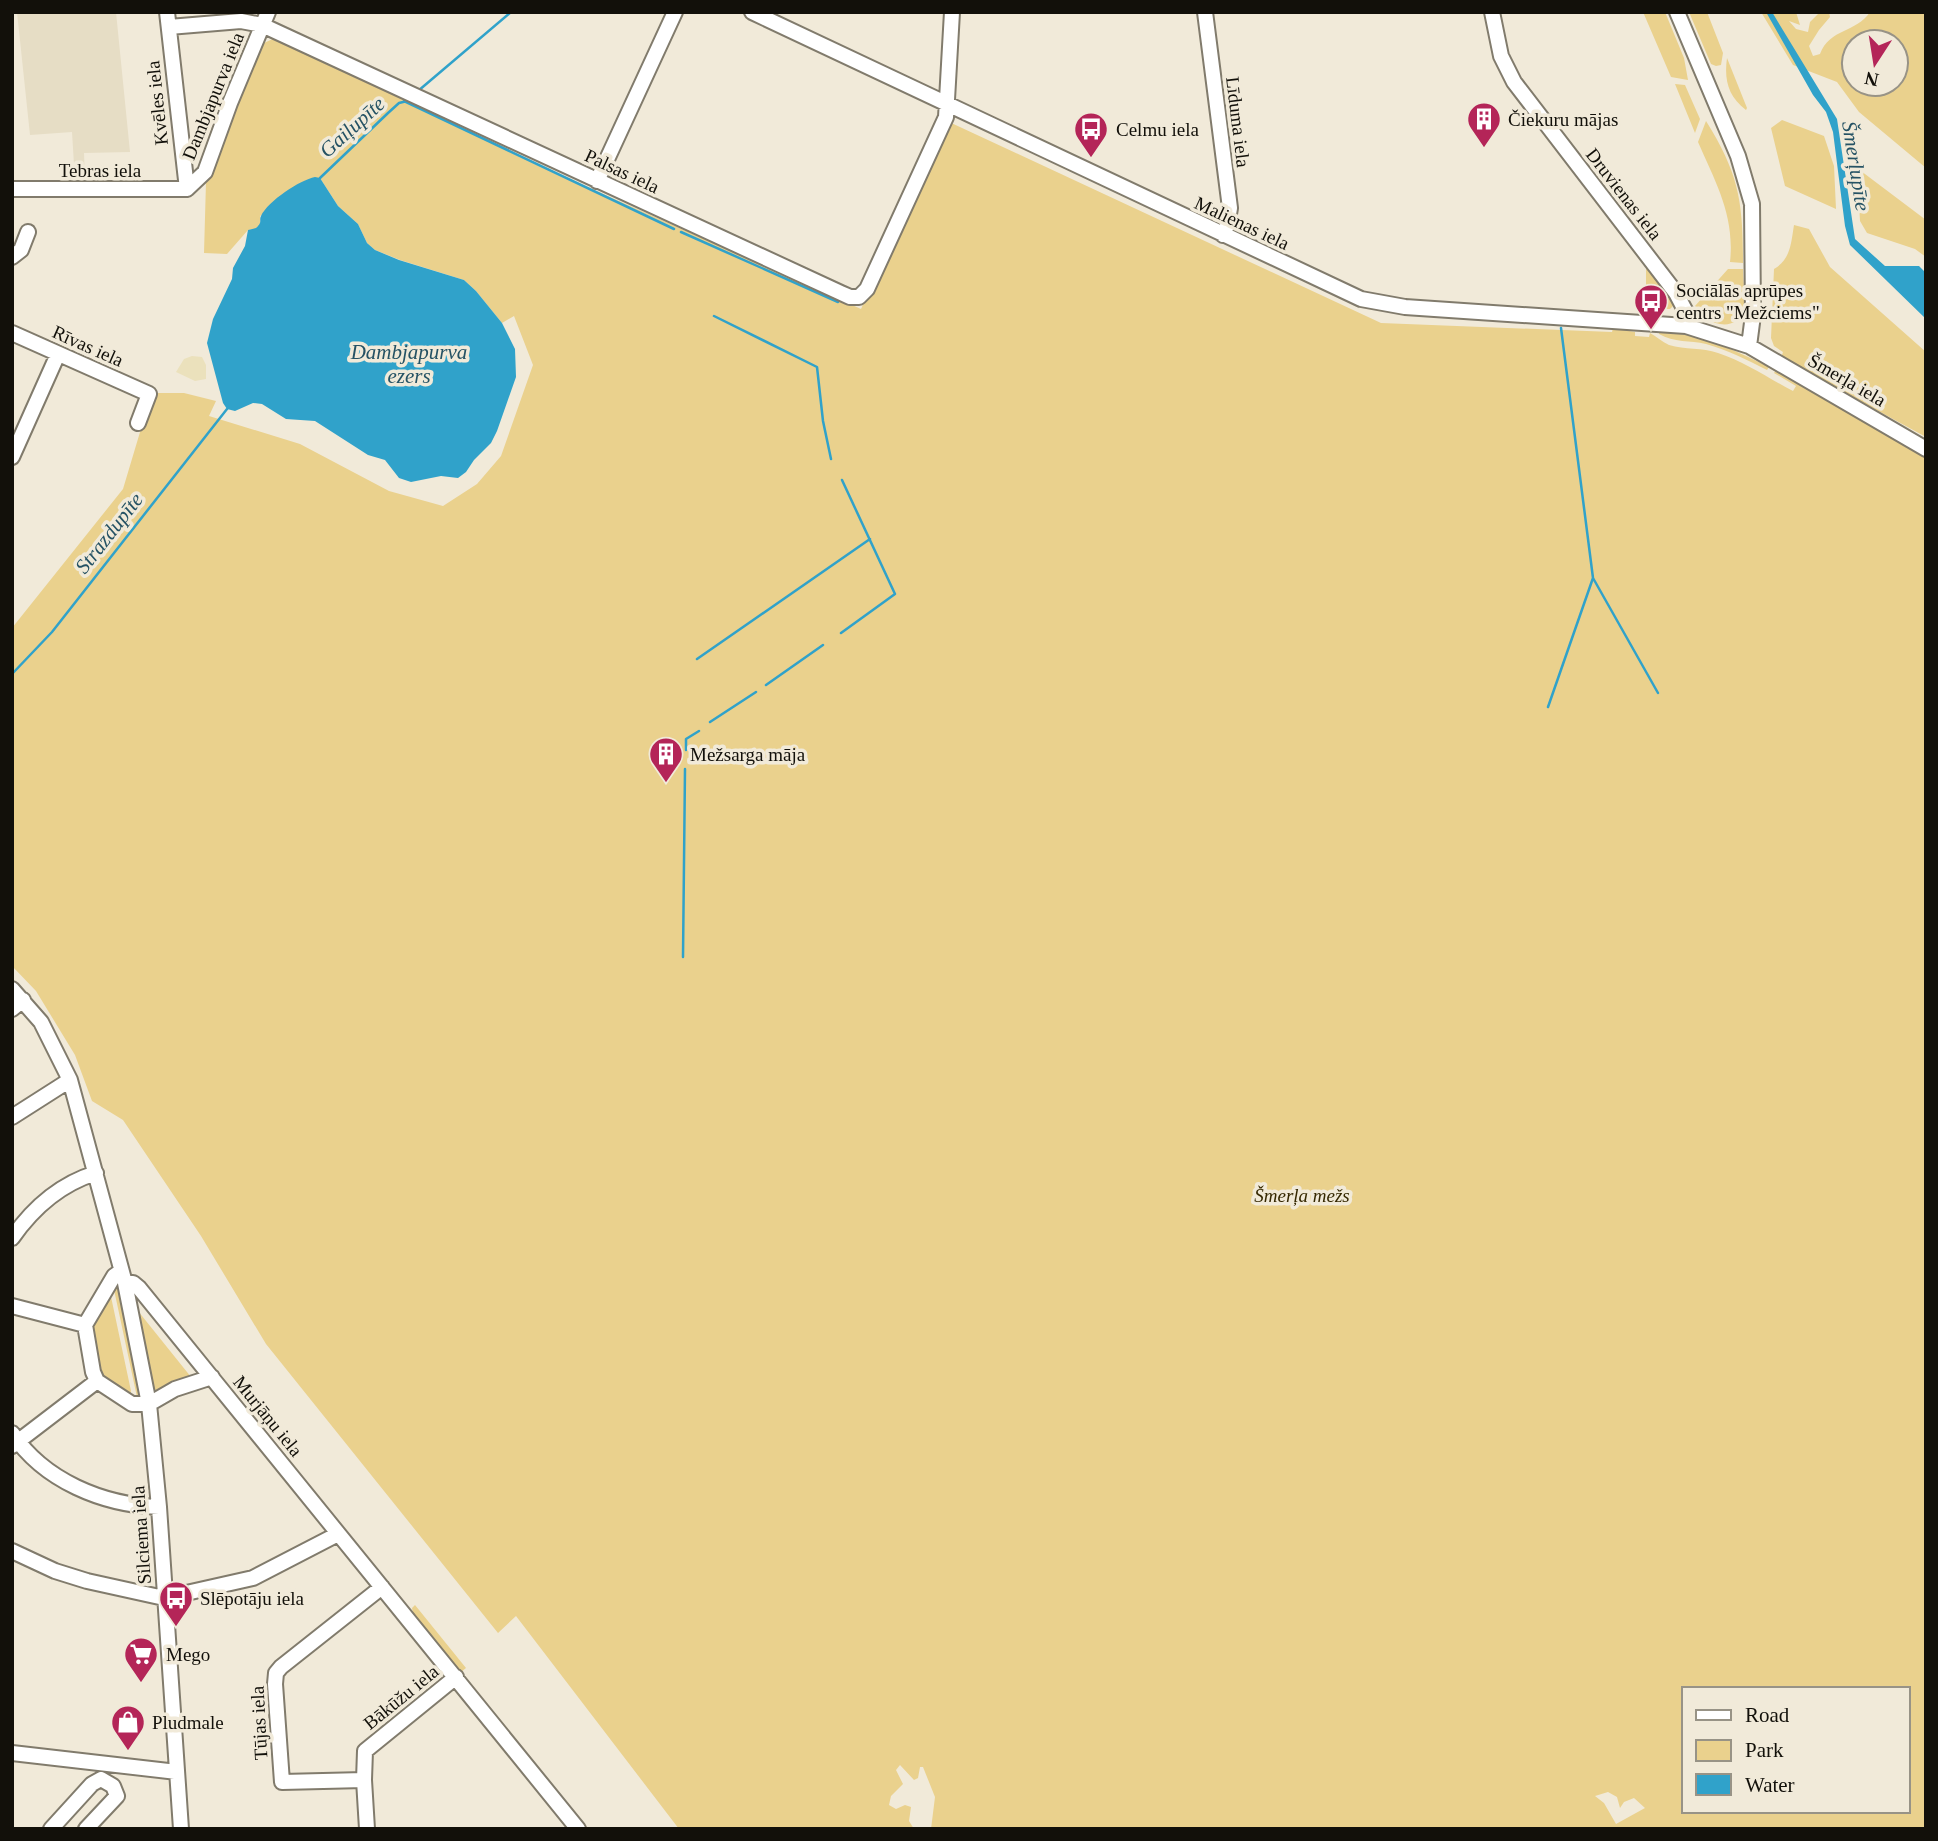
<svg xmlns="http://www.w3.org/2000/svg" width="1938" height="1841" font-family="'Times New Roman',serif">
<rect width="100%" height="100%" fill="#f1ead9"/>
<path fill="#e6ddc5" d="M17,12H116L130,152L84,153L85,181H75L72,132L30,135Z"/>
<path fill="#ead18d" fill-rule="evenodd" d="M1643,12H1665L1684,58L1688,80L1671,77Z
M1689,12H1707L1723,53L1721,65L1716,66L1711,64Z
M1761,12H1796L1800,25L1789,21L1796,29L1808,32L1810,22L1820,12H1829L1830,17L1819,30L1809,46L1813,56L1820,54C1830,28 1856,33 1870,12H1926V168L1859,112L1837,82L1793,65ZM1854,42H1896V84H1854Z
M277,37L516,155L861,309L947,121L1381,323L1612,332L1613,328L1635,332V336L1649,337L1650,333C1656,336 1662,342 1669,345C1685,350 1702,347 1718,353C1745,362 1768,378 1793,391L1796,386L1774,373L1776,370L1926,455V1829H931L935,1797L923,1767H920L918,1778L914,1780L900,1765L896,1770L903,1784L891,1796L889,1805L896,1809L905,1805L911,1807L909,1821L914,1829H679L516,1616L498,1633L266,1344L201,1236L123,1120L92,1101L75,1055L36,991L12,966V628L123,489L149,402L156,393H184L216,401L209,416L300,444L389,491L443,506L477,484L501,456L533,365L514,316L502,323L476,291L464,280L400,260L375,250L367,243L358,224L338,206L320,178L260,216V225L256,229L248,230L227,254L204,253L206,182L264,43ZM1684,1689H1908V1811H1684ZM1608,1792L1617,1797L1620,1808L1624,1802L1634,1798L1645,1808L1616,1824L1604,1803L1595,1796Z
M1727,58L1747,108L1746,110C1728,96 1724,80 1727,58Z
M1675,84L1685,85L1700,119L1695,133Z
M1782,120L1824,136L1834,166L1836,209L1785,186L1771,128Z
M1706,121C1739,174 1743,201 1743,263L1730,262C1735,216 1716,183 1698,142Z
M1857,168L1926,220V257L1915,249L1867,233L1860,221Z
M1794,225L1809,229L1830,267L1926,352V437L1781,358L1783,352L1774,346L1771,338L1774,269C1791,259 1791,243 1794,225Z
M1649,264L1672,300L1673,306L1670,309H1648L1646,306V267Z
M1728,269H1743C1743,281 1746,297 1743,309C1737,335 1703,324 1695,306Z
M1659,331C1699,334 1733,349 1769,367L1767,370C1747,360 1728,350 1706,344C1690,340 1674,343 1659,334Z
M117,1283L141,1399L137,1397L113,1285Z
M110,1292L131,1391L130,1395L111,1383L98,1371L88,1329Z
M138,1311L191,1377L159,1393L155,1392Z
M415,1605L466,1668L461,1672L413,1613L412,1608Z"/>
<path fill="#ebe1bc" d="M192,356L202,357L206,365V379L195,381L176,372L184,359Z"/>
<path fill="#30a2ca" d="M1766,12H1772L1837,119L1855,239L1885,266H1919L1926,273V319L1850,245L1845,226L1833,132L1826,112L1813,95Z
M315,177L320,178L338,206L358,224L367,243L375,250L399,260L464,280L476,291L502,323L515,349L516,377L497,431L491,443L474,460L466,472L458,478L441,476L411,482L399,478L385,460L368,455L315,421L286,419L262,404L253,403L235,411L227,409L223,403L207,343L213,319L232,279L233,268L245,246L248,230C252,229 256,229 258,226C262,222 259,220 261,216C268,201 300,180 315,177Z"/>
<g fill="none" stroke-linecap="round" stroke-linejoin="round">
<path stroke="#30a2ca" stroke-width="2.5" d="M418,91L511,12
M404,101L674,229
M320,178L388,113L399,103L407,101
M681,232L838,302
M714,316L817,367L823,421L831,459
M1593,578L1658,693
M841,633L895,594L842,480
M697,659L870,539
M12,674L52,632L227,409
M766,685L823,645
M1548,707L1593,578L1561,328
M710,722L756,692
M686,750V739L699,731
M683,957L685,769"/>
<g stroke="#817b6c" stroke-width="18">
<path id="minor" d="M167,12L187,189
M752,12L1361,299L1405,307L1686,326L1749,346L1926,449
M1205,12L1230,208L1227,226L1223,235
M1492,12L1501,56L1514,82L1676,293L1686,312V326
M1677,12L1738,156L1752,204L1753,315L1749,346
M169,27L241,21L262,25L841,293L850,297H859L867,289L946,117L952,12
M597,181L675,12
M12,189H187
M187,189L205,172L230,103L268,12
M12,257L21,250L28,232
M12,333L149,394L138,423
M12,457L58,354
M12,989L41,1022L70,1080L125,1283L149,1404L159,1507L181,1829
M12,1009L23,1000
M12,1117L70,1080
M12,1238C33,1208 60,1184 96,1173
M121,1271L114,1276L85,1325L93,1372L97,1381L132,1404H149L175,1389L212,1377
M125,1283H133L139,1288L578,1829
M12,1306L85,1325
M12,1433C44,1481 103,1505 159,1507
M12,1446L97,1381
M12,1551L55,1571L87,1581L164,1598L253,1578L338,1534
M12,1753L177,1772
M364,1780L282,1782L275,1684L276,1673L281,1667L382,1587
M51,1829L92,1784L101,1779
M86,1829L117,1796L113,1786L101,1779
M367,1829L364,1780L365,1751L456,1677"/>
</g>
<use href="#minor" stroke="#fff" stroke-width="14"/>
</g>
<defs>
<g id="building-pin" transform="scale(1.75)"><path d="M0 17L-7.5 6A9.5 9.5 0 1 1 7.5 6Z" fill="#b42558" stroke="#f1ead9"/><path d="M-4-6H4V6H1V3H-1V6H-4ZM-2.5-4.3h1.7v1.8h-1.7ZM.8-4.3h1.7v1.8H.8ZM-2.5-1h1.7V.8h-1.7ZM.8-1h1.7V.8H.8Z" fill="#fff"/></g>
<g id="bus-pin" transform="scale(1.75)"><path d="M0 17L-7.5 6A9.5 9.5 0 1 1 7.5 6Z" fill="#b42558" stroke="#f1ead9"/><path d="M-5-6H5V4H4V6H2V4H-2V6H-4V4H-5ZM-3.5-4V0h7V-4ZM-3.5 1.2v1.5H-2V1.2ZM2 1.2v1.5H3.5V1.2Z" fill="#fff"/></g>
<g id="supermarket-pin" transform="scale(1.75)"><path d="M0 17L-7.5 6A9.5 9.5 0 1 1 7.5 6Z" fill="#b42558" stroke="#f1ead9"/><path d="M-6-5.5h2.5l.6 2H6L4.5 2H-2.5L-4.4-4H-6ZM-1.5 3.2a1.3 1.3 0 1 0 .1 0ZM3 3.2a1.3 1.3 0 1 0 .1 0Z" fill="#fff"/></g>
<g id="shop-pin" transform="scale(1.75)"><path d="M0 17L-7.5 6A9.5 9.5 0 1 1 7.5 6Z" fill="#b42558" stroke="#f1ead9"/><path d="M-5-2.5h2.3a2.7 3.5 0 0 1 5.4 0H5L5.5 6h-11ZM-1.5-2.5h3a1.5 2.3 0 0 0-3 0Z" fill="#fff"/></g>
</defs>
<g fill-rule="evenodd">
<use href="#building-pin" x="1484" y="119"/>
<use href="#bus-pin" x="1091" y="129"/>
<use href="#bus-pin" x="1651" y="301"/>
<use href="#building-pin" x="666" y="754"/>
<use href="#bus-pin" x="176" y="1598"/>
<use href="#supermarket-pin" x="141" y="1654"/>
<use href="#shop-pin" x="128" y="1722"/>
</g>
<g text-anchor="middle" dominant-baseline="central" stroke-width="7" stroke-linejoin="round" paint-order="stroke">
<g font-size="19" fill="#12100a" stroke="#f1ead9">
<text transform="translate(213 96) rotate(-68)">Dambjapurva iela</text>
<text transform="translate(157 103) rotate(-96)">Kvēles iela</text>
<text transform="translate(1238 122) rotate(83)">Līduma iela</text>
<text x="100" y="170">Tebras iela</text>
<text transform="translate(622 171) rotate(25)">Palsas iela</text>
<text transform="translate(1624 194) rotate(52)">Druvienas iela</text>
<text transform="translate(1242 223) rotate(25)">Malienas iela</text>
<text transform="translate(88 346) rotate(24)">Rīvas iela</text>
<text transform="translate(1847 380) rotate(30)">Šmerļa iela</text>
<text transform="translate(268 1416) rotate(51)">Murjāņu iela</text>
<text transform="translate(141 1535) rotate(-94)">Silciema iela</text>
<text transform="translate(401 1697) rotate(-39)">Bākūžu iela</text>
<text transform="translate(259 1723) rotate(-93)">Tūjas iela</text>
</g>
<g font-size="19" fill="#12100a" stroke="#f1ead9" text-anchor="start">
<text x="1508" y="119">Čiekuru mājas</text>
<text x="1116" y="129">Celmu iela</text>
<text x="1676" y="290">Sociālās aprūpes<tspan x="1676" dy="22">centrs "Mežciems"</tspan></text>
<text x="690" y="754">Mežsarga māja</text>
<text x="200" y="1598">Slēpotāju iela</text>
<text x="166" y="1654">Mego</text>
<text x="152" y="1722">Pludmale</text>
</g>
<g font-size="19" font-style="italic" fill="#352800" stroke="#f1ead9">
<text x="1302" y="1195">Šmerļa mežs</text>
</g>
<g font-size="21" font-style="italic" fill="#255264" stroke="#f1ead9">
<text transform="translate(352 127) rotate(-42)">Gaiļupīte</text>
<text transform="translate(1856 166) rotate(81)">Šmerļupīte</text>
<text x="409" y="352">Dambjapurva<tspan x="409" dy="24">ezers</tspan></text>
<text transform="translate(109 533) rotate(-52)">Strazdupīte</text>
</g>
</g>
<rect width="1938" height="1841" fill="none" stroke="#12100a" stroke-width="28"/>
<rect x="1682" y="1687" width="228" height="126" fill="#f1ead9" stroke="#989386" stroke-width="2"/>
<rect x="1696" y="1710" width="35" height="10" fill="#ffffff" stroke="#989386" stroke-width="2"/>
<text x="1745" y="1722" font-size="21" fill="#12100a">Road</text>
<rect x="1696" y="1740" width="35" height="21" fill="#ead18d" stroke="#989386" stroke-width="2"/>
<text x="1745" y="1757" font-size="21" fill="#12100a">Park</text>
<rect x="1696" y="1774" width="35" height="21" fill="#30a2ca" stroke="#989386" stroke-width="2"/>
<text x="1745" y="1792" font-size="21" fill="#12100a">Water</text>
<g transform="translate(1875 63) rotate(192)"><circle r="33" fill="#f1ead9" stroke="#989386" stroke-width="2"/>
<path d="M0-5L12 26L0 18L-12 26Z" fill="#b42558"/>
<text y="-10" font-size="19" font-weight="bold" text-anchor="middle" fill="#12100a">N</text>
</g>
</svg>
